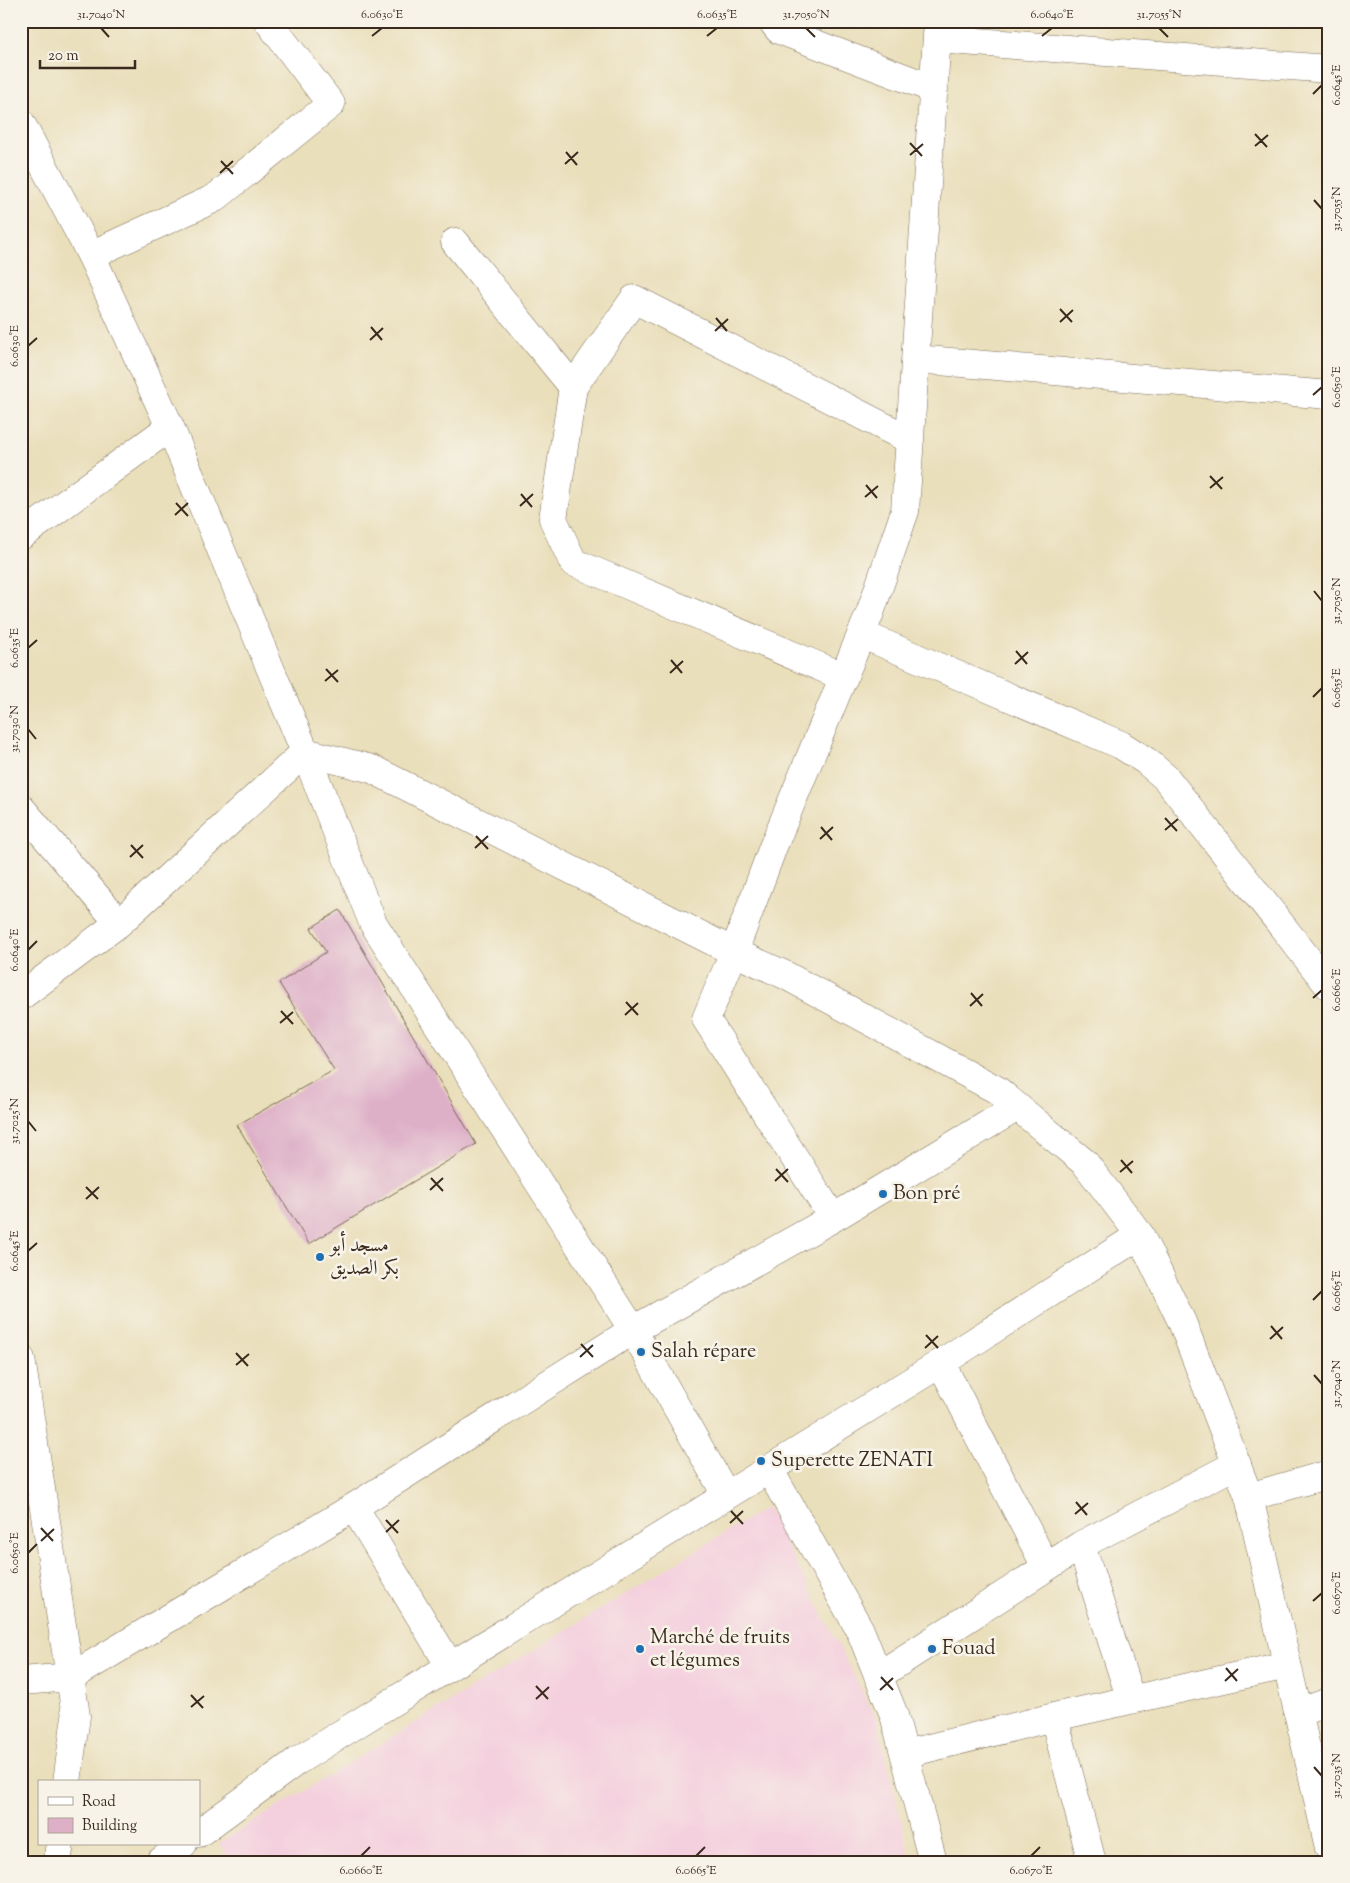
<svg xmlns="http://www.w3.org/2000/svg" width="1350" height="1883" font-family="'Sorts Mill Goudy',Amiri,serif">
<rect width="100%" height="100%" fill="#f7f3e8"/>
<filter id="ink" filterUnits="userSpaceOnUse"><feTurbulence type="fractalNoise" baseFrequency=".02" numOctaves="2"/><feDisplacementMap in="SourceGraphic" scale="10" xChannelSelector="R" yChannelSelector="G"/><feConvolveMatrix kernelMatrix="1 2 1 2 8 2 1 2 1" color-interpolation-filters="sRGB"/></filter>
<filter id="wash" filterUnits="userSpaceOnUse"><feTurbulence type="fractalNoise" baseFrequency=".0096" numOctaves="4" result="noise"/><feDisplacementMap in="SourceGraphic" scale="20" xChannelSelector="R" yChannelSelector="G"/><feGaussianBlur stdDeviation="1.12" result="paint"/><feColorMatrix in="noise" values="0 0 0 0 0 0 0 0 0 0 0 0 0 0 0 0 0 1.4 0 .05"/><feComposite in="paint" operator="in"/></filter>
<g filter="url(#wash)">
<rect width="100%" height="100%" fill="#eadfbb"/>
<path fill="#f4cfde" d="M767,1507L877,1720L911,1862H231L219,1843Z"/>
<g id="blocks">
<path fill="#deb0c8" d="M340,910L476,1144L309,1244L237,1125L334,1070L279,983L326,952L311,928Z"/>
</g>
</g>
<g filter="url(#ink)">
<use href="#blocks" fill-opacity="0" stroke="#786955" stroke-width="1"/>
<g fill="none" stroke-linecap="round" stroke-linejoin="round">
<g stroke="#786955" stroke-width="29">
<path id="minor" d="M772,21L779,30L934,89
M937,39L1329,69
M455,242L573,387L553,519L573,562L844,677
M91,255L215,198L331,104L268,21
M916,359L1329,395
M573,387L634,299L910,440
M21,536L170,427
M861,634L1121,745L1146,761L1166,778L1329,986
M21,808L119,923
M21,996L119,923L305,752L373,923L633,1330L726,1495
M833,1218L706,1019L734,952L773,847L870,613L905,511L938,21
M21,1359L76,1716L67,1782
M941,1363L1046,1567
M769,1469L860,1630L894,1715L933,1862
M1249,1497L1329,1474
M354,1507L450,1666
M1081,1545L1131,1700
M878,1676L1081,1545L1237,1464
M21,1681L71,1677L354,1507L633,1330L833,1218L1017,1107
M1298,1713L1329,1702
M1054,1717L1092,1862
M905,1754L1054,1717L1287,1665
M199,1833L297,1761L941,1363L1140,1235
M57,1862L60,1844
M160,1862L183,1844"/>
</g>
<g stroke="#786955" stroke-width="29">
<path id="tertiary" d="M21,123L91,255L170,427L305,752L372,769L734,952L785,975L997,1090L1085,1163L1140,1235L1182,1322L1249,1497L1329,1848"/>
</g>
<use href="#minor" stroke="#fff" stroke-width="28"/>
<use href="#tertiary" stroke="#fff" stroke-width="28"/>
</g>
</g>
<path fill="none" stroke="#3b2a1e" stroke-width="2" d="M101,28L109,37M806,28L815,37M1159,28L1168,37M372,36L382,28M707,36L717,28M1042,36L1052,28M1313,94L1322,85M1255,134L1267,147M910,143L922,156M1255,146L1268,135M566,152L577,165M910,155L923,144M221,161L233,174M565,164L578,152M220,173L233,161M1314,200L1322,209M1060,309L1072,322M716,318L727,331M1060,322L1073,310M371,327L382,340M715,331L728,319M370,340L383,328M28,346L37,338M1313,395L1322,387M1210,476L1222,489M866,485L877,498M1210,488L1223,477M521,494L532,507M865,497L878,486M176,503L188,516M520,506L533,494M175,515L188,503M1314,591L1322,601M28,648L37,640M1016,651L1027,664M671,660L682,673M1015,664L1028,652M326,669L338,682M670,673L683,661M325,681L338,670M1313,697L1322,688M28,729L36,739M1165,818L1177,831M821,827L832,840M1165,830L1178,819M476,836L488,849M820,839L833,827M131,845L143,858M475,848L488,836M130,857L143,845M28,950L37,941M971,993L982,1006M1313,998L1322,990M626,1002L638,1015M970,1006L983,994M281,1011L293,1024M625,1015L638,1003M280,1023L293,1012M28,1121L36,1131M1121,1160L1132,1173M776,1169L788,1182M1120,1172L1133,1161M431,1178L443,1191M775,1181L788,1169M86,1187L98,1199M430,1190L443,1178M86,1199L99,1187M28,1251L37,1243M1313,1300L1322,1291M1271,1326L1282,1339M926,1335L938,1348M1270,1339L1283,1327M581,1344L593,1357M925,1348L938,1336M236,1353L248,1366M580,1357L593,1345M236,1365L249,1354M1314,1375L1322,1384M1076,1502L1087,1515M731,1511L743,1524M1075,1514L1088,1503M386,1520L398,1533M730,1523L743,1511M41,1528L53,1541M386,1532L399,1520M41,1541L54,1529M28,1553L37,1544M1313,1601L1322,1593M1226,1668L1237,1681M881,1677L893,1690M1225,1681L1238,1669M536,1686L548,1699M880,1690L893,1678M191,1695L203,1708M536,1699L549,1687M191,1707L204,1696M1314,1767L1322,1776M361,1856L370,1847M696,1856L705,1847M1031,1856L1040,1847"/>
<g fill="#1f6fb2" stroke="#f7f3e8" stroke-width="2">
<circle cx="883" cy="1194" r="5"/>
<circle cx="320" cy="1257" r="5"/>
<circle cx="641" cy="1352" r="5"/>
<circle cx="761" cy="1461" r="5"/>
<circle cx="640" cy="1649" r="5"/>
<circle cx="932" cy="1649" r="5"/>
</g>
<g text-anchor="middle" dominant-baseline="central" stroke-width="5" stroke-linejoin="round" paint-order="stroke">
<g font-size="20" fill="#3b2a1e" stroke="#f7f3e8" text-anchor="start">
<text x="893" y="1194">Bon pré</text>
<text x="330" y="1246">مسجد أبو<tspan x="330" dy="23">بكر الصديق</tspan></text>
<text x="651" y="1352">Salah répare</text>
<text x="771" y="1461">Superette ZENATI</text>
<text x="650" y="1638">Marché de fruits<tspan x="650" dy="23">et légumes</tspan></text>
<text x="942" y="1649">Fouad</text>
</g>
</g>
<rect width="1350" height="1883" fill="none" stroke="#f7f3e8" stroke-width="55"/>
<rect x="38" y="1780" width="162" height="65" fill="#f7f3e8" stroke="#aca397"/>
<rect x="48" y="1797" width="25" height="8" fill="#ffffff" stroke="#aca397"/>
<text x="82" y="1806" font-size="15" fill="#3b2a1e">Road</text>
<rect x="48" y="1818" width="25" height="15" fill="#deb0c8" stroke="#aca397"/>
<text x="82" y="1830" font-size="15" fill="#3b2a1e">Building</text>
<path d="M40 60v8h95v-8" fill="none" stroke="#3b2a1e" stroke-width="2.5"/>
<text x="48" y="60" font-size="15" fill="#3b2a1e" stroke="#f7f3e8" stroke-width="4" paint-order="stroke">20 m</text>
<rect x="28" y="28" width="1294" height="1828" fill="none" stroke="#3b2a1e" stroke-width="2"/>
<g font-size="12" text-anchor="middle" fill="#3b2a1e">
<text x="101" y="18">31.7040°N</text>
<text x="382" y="18">6.0630°E</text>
<text x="717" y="18">6.0635°E</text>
<text x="806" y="18">31.7050°N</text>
<text x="1052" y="18">6.0640°E</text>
<text x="1159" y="18">31.7055°N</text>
<text transform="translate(1336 85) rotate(-90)" y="4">6.0645°E</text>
<text transform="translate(1336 209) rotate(-90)" y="4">31.7055°N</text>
<text transform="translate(14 346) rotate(-90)" y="4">6.0630°E</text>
<text transform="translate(1336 387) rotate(-90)" y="4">6.0650°E</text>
<text transform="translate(1336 601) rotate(-90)" y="4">31.7050°N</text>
<text transform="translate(14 648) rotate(-90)" y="4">6.0635°E</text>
<text transform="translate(1336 688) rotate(-90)" y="4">6.0655°E</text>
<text transform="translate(14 729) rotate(-90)" y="4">31.7030°N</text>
<text transform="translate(14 950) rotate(-90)" y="4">6.0640°E</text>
<text transform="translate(1336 990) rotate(-90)" y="4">6.0660°E</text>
<text transform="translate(14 1121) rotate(-90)" y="4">31.7025°N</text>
<text transform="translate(14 1251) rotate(-90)" y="4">6.0645°E</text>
<text transform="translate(1336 1291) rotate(-90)" y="4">6.0665°E</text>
<text transform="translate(1336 1384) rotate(-90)" y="4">31.7040°N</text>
<text transform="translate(14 1553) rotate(-90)" y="4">6.0650°E</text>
<text transform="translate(1336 1593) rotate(-90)" y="4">6.0670°E</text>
<text transform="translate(1336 1776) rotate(-90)" y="4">31.7035°N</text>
<text x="361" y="1874">6.0660°E</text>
<text x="696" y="1874">6.0665°E</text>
<text x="1031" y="1874">6.0670°E</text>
</g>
</svg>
